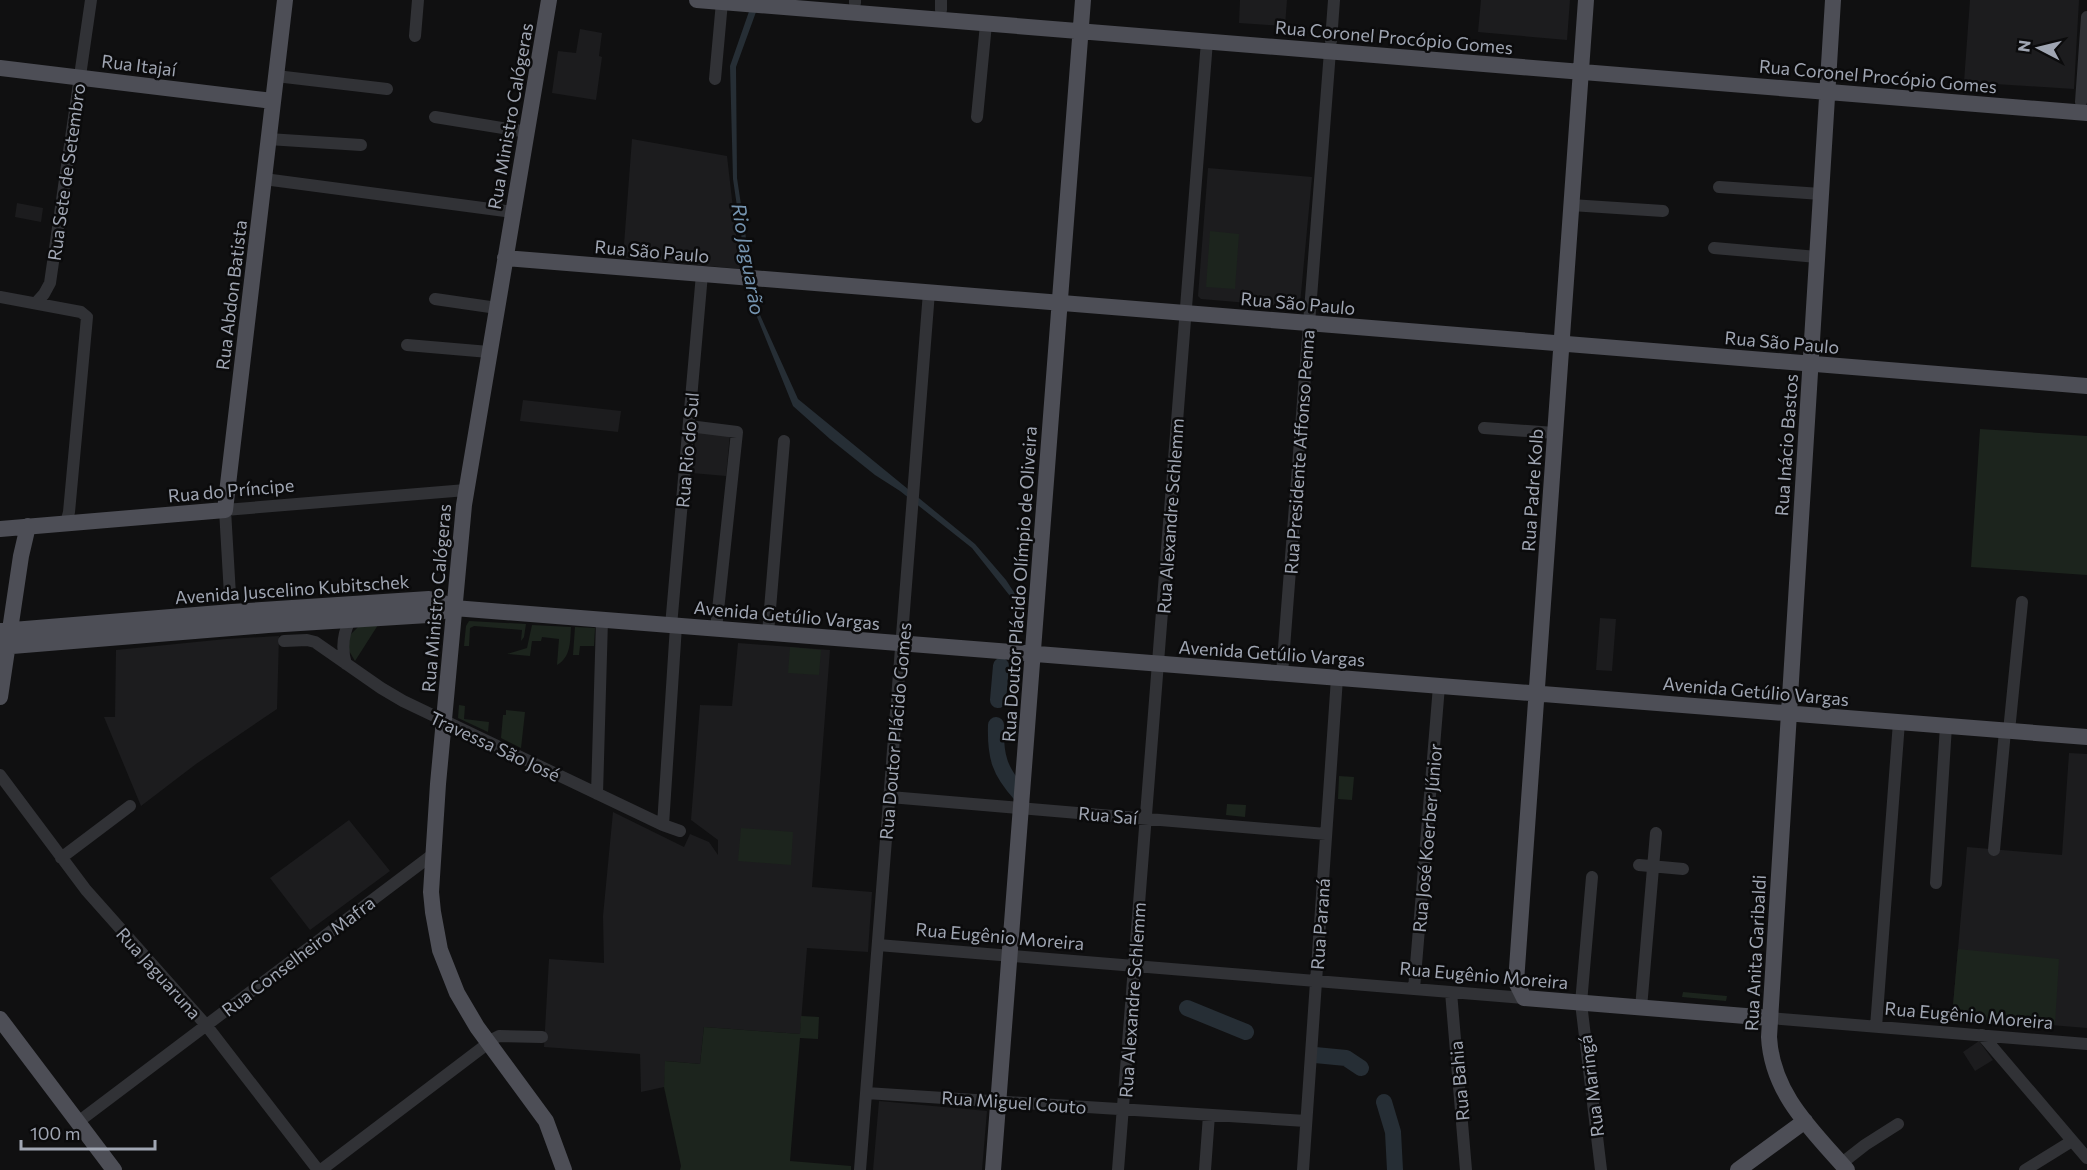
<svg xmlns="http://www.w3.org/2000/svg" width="2087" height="1170" font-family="Commissioner,sans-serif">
<rect width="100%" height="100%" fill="#101011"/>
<path fill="#1c1c1e" d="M1240,0H1287L1285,26L1239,23Z
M1481,0H1570L1567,40L1478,32Z
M1970,0H2079L2074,89L1964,82Z
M580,29L602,33L599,56L602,57L596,100L552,93L558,51L576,53Z
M632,139L727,156L740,269L623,258Z
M1208,168L1312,177L1300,304L1296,307L1201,299L1198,296Z
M17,203L43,208L41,222L15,217Z
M523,400L621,411L618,432L520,421Z
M696,431L730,434L726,476L692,473Z
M1600,618L1616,619L1612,671L1596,670Z
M279,636L277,709L196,764L141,806L104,717H115L116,650L226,639Z
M738,643L830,650L812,887L872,892L868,952L807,948L800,1034L704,1027L700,1064L666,1061L664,1087L641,1092L640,1054L544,1047L549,959L604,963L603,916L613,812L684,847L690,834L709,842L718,855V840L691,820L700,705L732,706Z
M2069,753L2087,754V1028L1952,1017L1967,847L2062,855Z
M349,820L390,871L310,930L270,878Z
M1979,1041L1993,1060L1975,1071L1963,1052Z
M879,1101L987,1111L982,1170H873Z"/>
<path fill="#1c241d" d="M1210,231L1239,234L1235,289L1206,287Z
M1980,429L2087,436V575L1971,567Z
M469,621L526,624L524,637L521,641L522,630L474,626L470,628L469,646H464L466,626Z
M360,625H378L355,661L348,649L350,635Z
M532,625L571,627C570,642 571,657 557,665L559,639L542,637L541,641H532L530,656L507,654L527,648Z
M575,627L595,628L594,646H580L579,655H573Z
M790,647L821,650L819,675L788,673Z
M459,705L465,706L464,719L489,722L488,732L458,718Z
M506,710L525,712L521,748L501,738L503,715H506Z
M1339,776L1354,777L1352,800L1338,799Z
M1227,804L1246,805L1245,817L1226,815Z
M741,828L793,832L791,865L738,861Z
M1958,949L2059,959L2055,1025L1952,1017Z
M1683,992L1727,996L1726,1001L1682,997Z
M801,1016L819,1017L818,1039L800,1038L790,1161L851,1166V1170H680L681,1166L664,1087L665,1061L700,1064L704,1027L800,1034Z"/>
<path fill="#262e35" d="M753,0L756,12L736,67L737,178L755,298L760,315L798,399L975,544L1006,580L1017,597L1010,596L972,548L900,491L875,475L830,439L793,406L751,302L733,179L730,66Z"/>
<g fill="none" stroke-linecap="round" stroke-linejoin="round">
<path stroke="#262e35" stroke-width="16" d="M998,700L1001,666
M996,725C995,756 999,771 1021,795
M1187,1008L1246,1032
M1315,1055L1346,1058L1361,1068
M1384,1102L1393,1132L1395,1170"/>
<path stroke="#313236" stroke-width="12" d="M855,3V0
M941,10V0
M415,36L418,0
M1331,41L1334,0
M276,76L387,89
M715,79L722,2
M2081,102L2087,17
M435,117L527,132
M977,117L986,24
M268,139L361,145
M264,179L513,212
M1719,187L1821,194
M1571,205L1663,211
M1714,248L1817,257
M0,297L81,312L87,317L69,512L66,523
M435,299L497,308
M36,303L44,294L50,283L91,0
M407,345L489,352
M689,426L737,432L716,629
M1484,428L1555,433
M230,595L225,510L466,490
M671,626L702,274
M768,633L784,441
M284,641L307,640L315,642L381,688L403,701L663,825L680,831
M346,664C341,648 343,634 350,620
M1282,674L1330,51
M2009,731L2022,602
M0,775L86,890L206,1025L318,1170
M597,794L602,620
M890,797L1326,834
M663,825L676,626
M1994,850L2005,731
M61,858L130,806
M1639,865L1683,869
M1592,877L1581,1003L1601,1170
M1936,883L1946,726
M878,945L1524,998
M1414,989L1439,686
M1451,992L1466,1170
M1641,1008L1656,833
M1770,1018L2087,1044
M1876,1027L1899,722
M1982,1035L2087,1158
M866,1093L1306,1121
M78,1122L432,855
M1842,1163L1865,1145L1898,1124
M321,1170L495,1038L499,1036L542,1037
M860,1170L929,292
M1118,1170L1207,41
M1205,1170L1209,1115
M1303,1170L1337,678
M2025,1170L2072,1141"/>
<path stroke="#4d4e56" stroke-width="16" d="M549,0L464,505L438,784L431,892L433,912L440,950L457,993L477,1027L546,1121L564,1170
M697,0L2087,113
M1586,0L1516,982L1524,998L1770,1018
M1833,0L1769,1037C1772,1094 1812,1130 1847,1170
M0,68L273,101
M505,258L2087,386
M0,529L225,510L285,0
M0,631L232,612L429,599L439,601L454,608
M0,647L268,625L428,615L454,608L2087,737
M0,697L21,556L28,526
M0,1019L114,1170
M993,1170L1083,0
M1738,1170L1805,1121"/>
</g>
<g text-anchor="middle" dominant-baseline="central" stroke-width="5" stroke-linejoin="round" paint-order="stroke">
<g font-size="18" fill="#a0a6b3" stroke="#0b0b0c">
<text transform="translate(1394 37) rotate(5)">Rua Coronel Procópio Gomes</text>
<text transform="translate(139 65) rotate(7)">Rua Itajaí</text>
<text transform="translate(1878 76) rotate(5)">Rua Coronel Procópio Gomes</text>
<text transform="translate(510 116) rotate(-80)">Rua Ministro Calógeras</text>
<text transform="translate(66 172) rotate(-82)">Rua Sete de Setembro</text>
<text transform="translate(652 251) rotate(5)">Rua São Paulo</text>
<text transform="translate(231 295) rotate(-83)">Rua Abdon Batista</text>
<text transform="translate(1298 303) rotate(5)">Rua São Paulo</text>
<text transform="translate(1782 342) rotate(5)">Rua São Paulo</text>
<text transform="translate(1786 445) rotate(-86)">Rua Inácio Bastos</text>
<text transform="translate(687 450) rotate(-85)">Rua Rio do Sul</text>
<text transform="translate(1299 452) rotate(-86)">Rua Presidente Affonso Penna</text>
<text transform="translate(231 490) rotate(-5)">Rua do Príncipe</text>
<text transform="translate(1532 490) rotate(-86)">Rua Padre Kolb</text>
<text transform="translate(1170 516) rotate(-86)">Rua Alexandre Schlemm</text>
<text transform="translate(1019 584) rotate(-86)">Rua Doutor Plácido Olímpio de Oliveira</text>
<text transform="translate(292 589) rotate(-4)">Avenida Juscelino Kubitschek</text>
<text transform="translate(436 598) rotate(-85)">Rua Ministro Calógeras</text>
<text transform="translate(787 615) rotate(5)">Avenida Getúlio Vargas</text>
<text transform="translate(1272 653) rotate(4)">Avenida Getúlio Vargas</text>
<text transform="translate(1756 691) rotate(5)">Avenida Getúlio Vargas</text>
<text transform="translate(895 731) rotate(-85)">Rua Doutor Plácido Gomes</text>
<text transform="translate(495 746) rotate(25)">Travessa São José</text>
<text transform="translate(1108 815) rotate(5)">Rua Saí</text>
<text transform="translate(1427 838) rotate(-85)">Rua José Koerber Júnior</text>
<text transform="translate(1320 924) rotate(-86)">Rua Paraná</text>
<text transform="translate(1000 936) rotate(5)">Rua Eugênio Moreira</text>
<text transform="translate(1755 953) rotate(-87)">Rua Anita Garibaldi</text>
<text transform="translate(298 956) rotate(-37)">Rua Conselheiro Mafra</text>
<text transform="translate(159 973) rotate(48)">Rua Jaguaruna</text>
<text transform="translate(1484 975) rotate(5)">Rua Eugênio Moreira</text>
<text transform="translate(1132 1000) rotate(-86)">Rua Alexandre Schlemm</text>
<text transform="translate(1969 1015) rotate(5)">Rua Eugênio Moreira</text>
<text transform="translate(1459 1081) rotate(-95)">Rua Bahia</text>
<text transform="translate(1591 1086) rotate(-97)">Rua Maringá</text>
<text transform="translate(1014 1102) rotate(4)">Rua Miguel Couto</text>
</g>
<g font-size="20" font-style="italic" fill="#7594b0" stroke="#0b0b0c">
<text transform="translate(749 259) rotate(80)">Rio Jaguarão</text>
</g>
</g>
<g transform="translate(2039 48) rotate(277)" stroke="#0b0b0c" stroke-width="4.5" paint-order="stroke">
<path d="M0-4.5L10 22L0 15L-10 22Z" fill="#a0a6b3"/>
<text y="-9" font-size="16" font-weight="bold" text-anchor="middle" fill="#a0a6b3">N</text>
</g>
<path d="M21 1140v9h134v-9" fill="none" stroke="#a0a6b3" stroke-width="3"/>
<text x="30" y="1140" font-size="18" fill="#a0a6b3" stroke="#0b0b0c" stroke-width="4.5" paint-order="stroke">100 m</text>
</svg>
